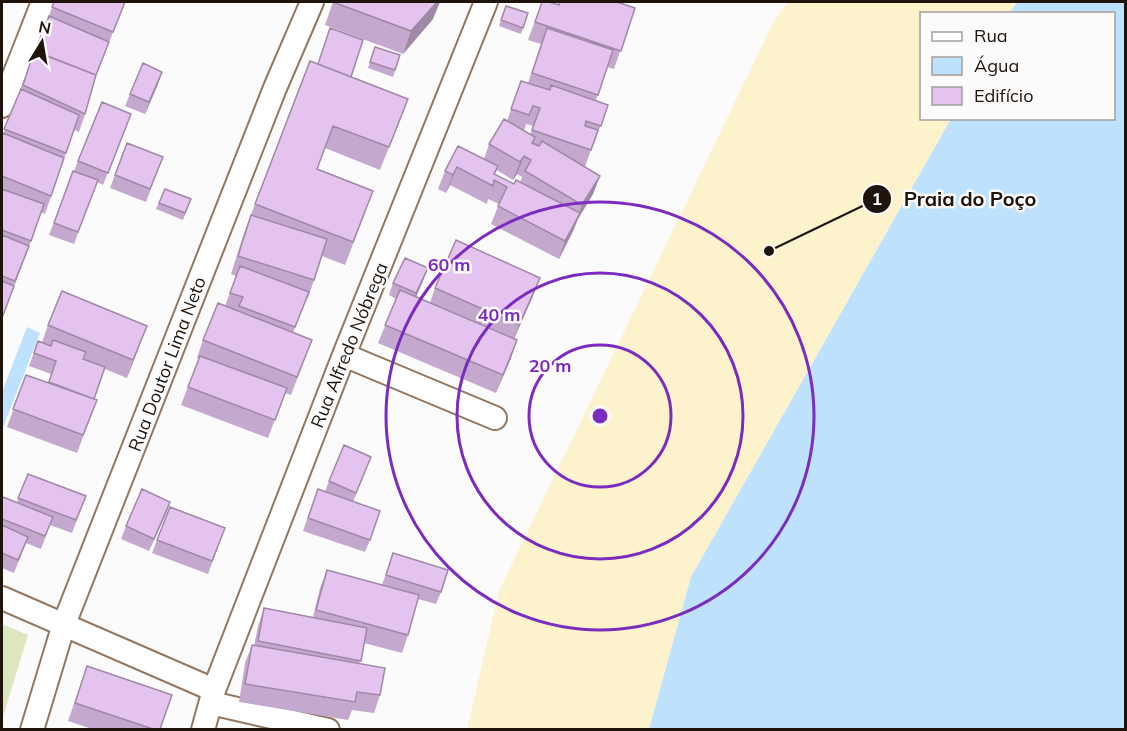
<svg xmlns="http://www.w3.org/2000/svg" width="1127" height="731" font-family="Mulish,sans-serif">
<rect width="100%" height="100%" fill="#fbfbfb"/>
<path fill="#dde6be" d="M2,624L28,635L2,720Z"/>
<path fill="#fcf2cc" d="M788,2H1017L1010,13L922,14V118L951,119L691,577L649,729L467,730L499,591L773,23Z"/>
<path fill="#bee1fd" d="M1017,2H1125V729H649L691,577L951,119L1114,118V14L1010,13Z
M27,327L40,333L2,430V392Z"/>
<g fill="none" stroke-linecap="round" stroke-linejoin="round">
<g stroke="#937861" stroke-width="26">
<path id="minor" d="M2,106L43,2
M344,355L495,418
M2,598L214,690
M211,703L328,730
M32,730L64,624L275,88L312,2
M203,730L214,690L344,355L486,2"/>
</g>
<use href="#minor" stroke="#fff" stroke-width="22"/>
</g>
<path fill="#c4a8cd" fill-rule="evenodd" d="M54,2H125L96,75L85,114L79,132L74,130L45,214L41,212L25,258L2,319V137L21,89L34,51H35L46,25Z
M333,2L433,19L403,54L325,25Z
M542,2L558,5L559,2H617L635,8L614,69L607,67L596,100L608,105L594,144H593L585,167L600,176L593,194L578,219L573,231L559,259L491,224L499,204L488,199L487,204L450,185L446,193L438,189L445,171L484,159L489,144L507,121L521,81L528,83L541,44L528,40ZM526,124L533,126L530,135L524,131ZM497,170L513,180L517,174L522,177L520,182L514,184L495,174Z
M506,6L528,13L521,34L499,26Z
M375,47L400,55L393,77L368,68Z
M351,77L408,99L380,170L325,148L317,169L365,213L345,265L322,256L308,298H306L293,333L312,340L291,395L285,393L268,438L181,405L199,358H197L203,340L225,306L236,276L231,274L244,233L255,204Z
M158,84L145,114L125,106L130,94Z
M131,114L103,185L97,182L74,244L49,235L78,161Z
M127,143L163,157L146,202L110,188Z
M165,189L191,199L183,220L156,209Z
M428,268L416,297L430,303L435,288L533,296L514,339L511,358L496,393L378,343L396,299L389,295L393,283Z
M48,325L140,344L127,378L105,369L94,399L97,400L77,453L7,427L26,375L48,383L51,374L29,366L38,341L42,342Z
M371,457L353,502L370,540L365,552L303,531L318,489L325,492L329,481Z
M28,474L86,496L72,533L50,525L41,549L26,543L14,573L2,568V500L17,502Z
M170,502L149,551L121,539L126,526Z
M170,507L225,528L208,574L152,553Z
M393,553L441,592L436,604L418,599L408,635L402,653L364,643L359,664L380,695L374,713L352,710L348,720L239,702L245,663L252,645L254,646L258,626L264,608L313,617L320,588L327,570L382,585Z
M87,666L160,729H92L68,721Z"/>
<path fill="#a088a7" d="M437,2H440L433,19L403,54L411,31Z
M162,72L158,84L145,114L149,102Z
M524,156L517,174L513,180L520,162Z
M457,167L450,185L446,193L453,175Z
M600,176L593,194L578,219L573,231L559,259L565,241L577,218L582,205Z
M428,268L423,281L412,306L416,293Z
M540,278L533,296L512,343L519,325Z
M147,326L140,344L127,378L133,360Z
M517,340L511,358L496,393L503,375Z
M170,502L166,514L149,551L154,539Z"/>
<path fill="#e4c3ee" stroke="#a088a7" stroke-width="1.5" d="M54,2H125L113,32L52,7Z
M333,2H437L411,31Z
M542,2H549L559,5L560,2H617L635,8L621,51L535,22Z
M506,6L528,13L523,28L501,20Z
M49,16L109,42L96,75L35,51Z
M330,28L363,40L351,77L318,64Z
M547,28L613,50L598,95L532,73Z
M375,47L400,55L395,70L370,62Z
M34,51L96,75L85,114L23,85Z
M310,61L408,99L389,147L333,126L317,169L373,191L353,242L255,204Z
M143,63L162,72L149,102L130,94Z
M521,81L550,90L551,85L608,105L601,126L586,121L585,126L598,130L591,150L532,130L540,108L533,106L529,115L511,109Z
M21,89L79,115L66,153L4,129Z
M102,102L131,114L108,173L78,161Z
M504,119L535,137L532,143L539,146L542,141L600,176L582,205L525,171L531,160L524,156L520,162L489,144Z
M3,133L64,158L51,196L2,176V137Z
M127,143L163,157L150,189L115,175Z
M458,146L498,166L494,174L514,184L516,180L580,213L565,241L498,206L507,187L494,180L493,186L457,167L453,175L445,171Z
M73,171L98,180L78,232L54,223Z
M2,189L44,204L31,241L2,230Z
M165,189L191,199L185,213L159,203Z
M251,215L327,239L314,280L238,256Z
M2,235L29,246L15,281L2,276Z
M456,240L540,278L519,325L435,288Z
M405,258L428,268L416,293L393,283Z
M240,266L309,292L295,327L239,306L243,297L230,293Z
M2,281L14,286L2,318Z
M400,290L517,340L503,375L385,325Z
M62,291L147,326L133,360L48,325Z
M218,303L312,340L297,377L203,340Z
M53,340L86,352L83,359L105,367L94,399L49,382L56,361L34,353L38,341L51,346Z
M200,356L287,388L275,420L188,387Z
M26,375L97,400L83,435L13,409Z
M344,445L371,457L356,493L329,481Z
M28,474L86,496L76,520L18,498Z
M142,489L170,502L154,539L126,526Z
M318,489L380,511L370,540L308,518Z
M3,497L53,517L45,536L2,519V500Z
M170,507L225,528L212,561L157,540Z
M2,525L28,537L18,560L2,553Z
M393,553L448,570L441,592L386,575Z
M327,570L419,595L408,635L316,610Z
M264,608L367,628L361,661L258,641Z
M252,645L385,668L380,695L357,692L355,702L245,684Z
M87,666L172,695L160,729H153L75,703Z"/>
<g fill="none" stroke="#7b2cbf" stroke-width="3">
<circle cx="600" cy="416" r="71"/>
<circle cx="600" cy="416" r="143"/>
<circle cx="600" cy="416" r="214"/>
</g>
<g text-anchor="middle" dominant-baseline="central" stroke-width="5" stroke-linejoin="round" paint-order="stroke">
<g font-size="18" fill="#1f140b" stroke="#fbfbfb">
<text transform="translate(349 345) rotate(-68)">Rua Alfredo Nóbrega</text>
<text transform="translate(167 364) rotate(-69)">Rua Doutor Lima Neto</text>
</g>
</g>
<circle cx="600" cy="416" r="9" fill="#7b2cbf" stroke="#fbfbfb" stroke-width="3"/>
<g font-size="18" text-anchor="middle" font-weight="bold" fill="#7b2cbf" stroke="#fbfbfb" stroke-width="5" stroke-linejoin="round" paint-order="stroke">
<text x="449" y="271">60 m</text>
<text x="499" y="321">40 m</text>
<text x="550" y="372">20 m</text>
</g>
<path fill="none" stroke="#1f140b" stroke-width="2" d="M769 251L877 199"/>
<g fill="#1f140b" stroke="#fbfbfb" stroke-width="2">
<circle cx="769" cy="251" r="6"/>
<circle cx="877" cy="199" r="15"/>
</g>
<g font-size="18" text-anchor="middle" font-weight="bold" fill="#fff">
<text x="877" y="205">1</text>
</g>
<g font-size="20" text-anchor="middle" font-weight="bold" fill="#1f140b" stroke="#fbfbfb" stroke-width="5" stroke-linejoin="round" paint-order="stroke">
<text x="970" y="206">Praia do Poço</text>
</g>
<rect width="1127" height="731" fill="none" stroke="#1f140b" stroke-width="6"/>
<rect x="920" y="12" width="195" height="108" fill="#fbfbfb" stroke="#a39f9b" stroke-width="1.5"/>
<rect x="932" y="32" width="30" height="9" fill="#ffffff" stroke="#a39f9b" stroke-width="1.5"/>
<text x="974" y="42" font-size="18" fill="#1f140b">Rua</text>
<rect x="932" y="57" width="30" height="18" fill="#bee1fd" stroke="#a39f9b" stroke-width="1.5"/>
<text x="974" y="72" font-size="18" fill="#1f140b">Água</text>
<rect x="932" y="87" width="30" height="18" fill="#e4c3ee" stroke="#a39f9b" stroke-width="1.5"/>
<text x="974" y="102" font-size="18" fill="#1f140b">Edifício</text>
<g transform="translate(42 42) rotate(11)" stroke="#fbfbfb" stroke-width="4.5" paint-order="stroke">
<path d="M0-4.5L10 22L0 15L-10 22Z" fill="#1f140b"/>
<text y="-9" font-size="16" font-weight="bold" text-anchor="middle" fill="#1f140b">N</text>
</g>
</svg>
